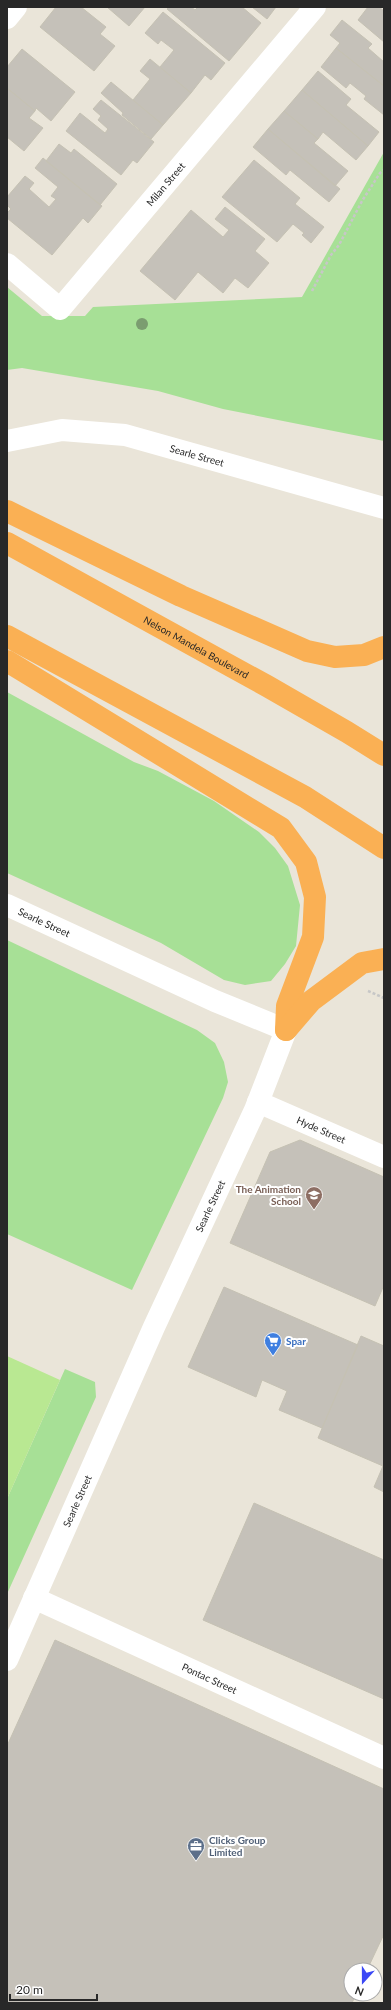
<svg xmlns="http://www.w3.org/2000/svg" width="391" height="2010" font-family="Lato,sans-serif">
<rect width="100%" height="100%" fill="#eae5d9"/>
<path fill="#a7e096" d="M384,152V441L223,409L158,391L22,368L7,370V287L42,316H85L93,307L302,297Z
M7,692L134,762L158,771L214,801L259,832L275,848L288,866L300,905L296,946L285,964L271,981L245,985L224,980L161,943L7,873Z
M7,940L197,1030L215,1043L224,1062L228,1082L223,1098L132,1290L7,1234Z
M65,1369L95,1382L96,1397L7,1594V1499Z"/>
<path fill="#b9e892" d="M7,1356L60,1380L7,1499Z"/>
<path fill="#c5c1b9" stroke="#c5c1b3" d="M56,7H81L106,27L100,34L115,46L94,71L40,27Z
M107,7H145L129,26Z
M169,7H191L195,10L198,7H242L261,23L229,61L167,9Z
M252,7H276L267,19Z
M368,7H379L384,11V42L358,20Z
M163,12L225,63L211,80L205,75L191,93L160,67L174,50L161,40L158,44L145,33Z
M342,20L372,44L368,48L384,62V86L336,48L340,43L330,35Z
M336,48L384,86V115L364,99L366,96L350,83L346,88L321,67Z
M22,49L75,92L51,121L36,108L35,111L7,88V67Z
M150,59L191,93L163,125L133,100L150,79L140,71Z
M318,71L351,99L346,105L379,132L368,146L302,90Z
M111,82L163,125L151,139L122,115L123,113L101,93Z
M7,88L35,111L29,118L43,128L24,151L7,137Z
M302,90L368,146L356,160L323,132L318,139L284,111Z
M101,100L154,142L137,163L133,160L121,175L66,131L80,113L105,133L108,129L98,120L101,116L93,109Z
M284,111L318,139L314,143L348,171L335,186L268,129Z
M268,129L340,189L329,202L290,170L286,175L253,147Z
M59,144L71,153L74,149L117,184L100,205L46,161Z
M43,158L102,206L88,223L83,218L52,255L7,218V213L11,209L7,205V197L25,176L34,183L29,189L49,207L56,199L51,196L58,187L35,168Z
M254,160L300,198L295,204L324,227L311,243L302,235L304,233L293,224L277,242L222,197Z
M225,207L265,239L255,251L269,263L248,288L235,278L223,293L198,272L175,300L140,271L191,210L223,237L229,230L215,219Z
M300,1140L384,1177V1285L375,1306L230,1243L270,1152Z
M224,1287L358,1345L322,1428L279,1410L287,1391L262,1380L256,1397L188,1367Z
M361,1336L384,1346V1492L374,1487L383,1466L318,1438Z
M254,1503L384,1560V1699L203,1620Z
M55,1640L384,1789V1934L367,1970H351V1994H356L352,2003H7V1746Z"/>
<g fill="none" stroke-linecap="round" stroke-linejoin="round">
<path stroke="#c7c7c7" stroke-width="2.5" stroke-dasharray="3 2" stroke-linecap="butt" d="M312,291L331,255L339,245L362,201L380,173L384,170
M368,991L384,998"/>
<g stroke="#fff" stroke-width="22">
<path d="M7,18L16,7"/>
<path id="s1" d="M7,264L60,309L315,7"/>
<path id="s2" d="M258,1102L384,1157"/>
<path id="s3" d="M34,1598L384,1758"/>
</g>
<g stroke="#fff" stroke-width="22">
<path id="s4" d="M7,441L62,430L125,435L384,508"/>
<path id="s5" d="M7,905L215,1001L286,1030L255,1110L154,1327L7,1660"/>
</g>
<g stroke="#fab054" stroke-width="22">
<path d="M7,511L181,596L307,651L335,657L364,655L384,647"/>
<path id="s6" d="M7,543L267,686L347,732L384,755"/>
<path d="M7,636L305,797L384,848"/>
<path d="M7,661L281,828L306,862L315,897L313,937L287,1006L286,1030"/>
<path d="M286,1030L311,1001L362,963L384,959"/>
</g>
</g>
<circle fill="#7b9d70" cx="142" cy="324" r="6"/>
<defs>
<g id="university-pin" transform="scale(0.9)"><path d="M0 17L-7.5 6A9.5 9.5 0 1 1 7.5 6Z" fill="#8d6e63" stroke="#fff"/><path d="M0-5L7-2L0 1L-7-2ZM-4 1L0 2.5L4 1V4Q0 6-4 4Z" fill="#fff"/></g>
<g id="supermarket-pin" transform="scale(0.9)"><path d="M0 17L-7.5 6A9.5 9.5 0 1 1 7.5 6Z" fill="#3f7fe0" stroke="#fff"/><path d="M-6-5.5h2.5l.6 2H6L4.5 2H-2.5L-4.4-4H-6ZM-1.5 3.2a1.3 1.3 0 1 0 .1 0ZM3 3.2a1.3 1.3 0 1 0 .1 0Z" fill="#fff"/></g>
<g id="office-pin" transform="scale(0.9)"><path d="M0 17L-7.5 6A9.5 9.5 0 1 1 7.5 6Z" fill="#5c6f8a" stroke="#fff"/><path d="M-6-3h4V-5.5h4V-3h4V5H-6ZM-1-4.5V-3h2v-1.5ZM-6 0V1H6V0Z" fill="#fff"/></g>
</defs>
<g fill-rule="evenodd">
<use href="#university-pin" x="314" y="1195"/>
<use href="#supermarket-pin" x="273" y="1341"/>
<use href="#office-pin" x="196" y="1846"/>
</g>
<g text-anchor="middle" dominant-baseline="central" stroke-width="4" stroke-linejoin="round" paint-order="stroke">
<g font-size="10" fill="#282828" stroke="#fff">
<text stroke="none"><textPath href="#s1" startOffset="233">Milan Street</textPath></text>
<text stroke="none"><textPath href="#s4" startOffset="194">Searle Street</textPath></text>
<text stroke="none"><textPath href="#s6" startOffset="216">Nelson Mandela Boulevard</textPath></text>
<text stroke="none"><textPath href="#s5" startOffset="41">Searle Street</textPath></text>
<text stroke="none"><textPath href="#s2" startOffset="69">Hyde Street</textPath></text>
<text transform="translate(210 1206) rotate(-65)">Searle Street</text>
<text transform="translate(77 1501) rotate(-66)">Searle Street</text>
<text stroke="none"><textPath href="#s3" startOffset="193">Pontac Street</textPath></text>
</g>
<g font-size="10" font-weight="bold" fill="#785e54" stroke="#fff" text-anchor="end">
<text x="301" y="1189">The Animation<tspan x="301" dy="12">School</tspan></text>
</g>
<g font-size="10" font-weight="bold" fill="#366cbe" stroke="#fff" text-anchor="start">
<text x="286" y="1341">Spar</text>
</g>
<g font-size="10" font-weight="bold" fill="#4e5e75" stroke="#fff" text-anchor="start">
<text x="209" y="1840">Clicks Group<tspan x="209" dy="12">Limited</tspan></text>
</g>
</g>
<rect width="391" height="2010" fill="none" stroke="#282828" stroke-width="16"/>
<g transform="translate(363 1982) rotate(201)"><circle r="19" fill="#ffffff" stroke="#a9a9a9"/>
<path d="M0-3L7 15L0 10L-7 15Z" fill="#3b48f5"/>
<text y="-6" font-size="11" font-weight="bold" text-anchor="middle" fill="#282828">N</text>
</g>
<path d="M10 1994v6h87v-6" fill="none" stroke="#282828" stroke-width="2"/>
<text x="16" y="1994" font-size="12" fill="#282828" stroke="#ffffff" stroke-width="3" paint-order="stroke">20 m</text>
</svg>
